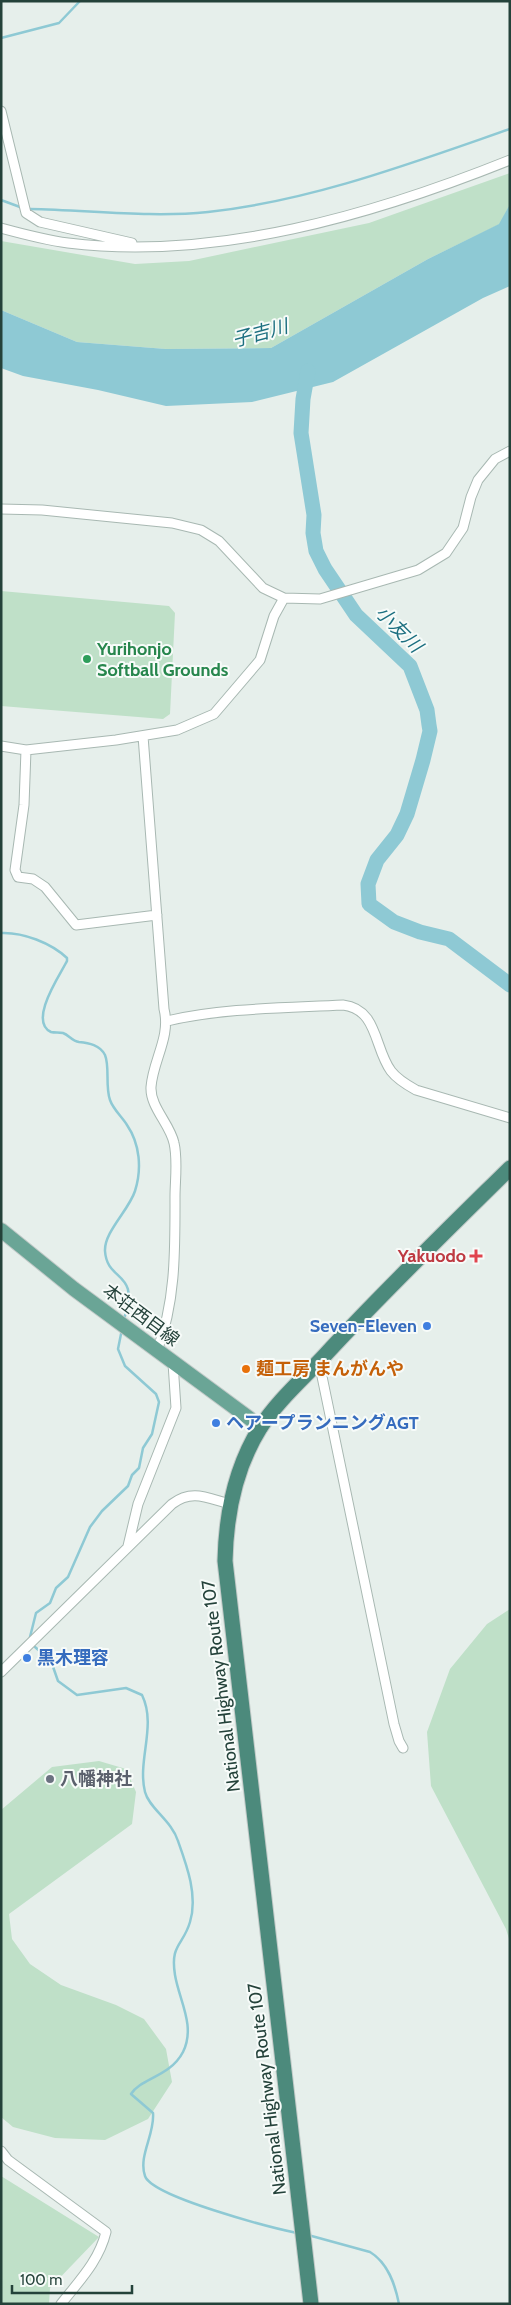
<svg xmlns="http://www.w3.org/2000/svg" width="511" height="2305" font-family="Cabin,'Noto Sans JP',sans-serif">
<rect width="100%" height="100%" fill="#e6efeb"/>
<path fill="#bfe0c8" d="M510,173V204L500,224L428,259L271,348L166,349L77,342L1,310V241L135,264L189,261L369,223Z
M1,591L169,606L175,613L170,714L163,719L1,706Z
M510,1609V1942L506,1929L431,1786L427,1732L450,1669L487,1624Z
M99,1761L126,1769L136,1792L132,1824L9,1914L12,1939L30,1964L61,1985L116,2005L144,2019L166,2049L172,2082L148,2119L105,2140L55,2138L13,2127L1,2117V1810L52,1767Z
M1,2176L99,2237L50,2288L49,2304H1Z"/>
<path fill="#8ec9d4" d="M510,204V286L483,298L333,382L252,402L166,406L98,390L23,376L1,368V310L77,342L166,349L271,348L428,259L499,224Z"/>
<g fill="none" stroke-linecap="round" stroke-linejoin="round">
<path stroke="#8ec9d4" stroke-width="2.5" d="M1,38L59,23L80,1
M1,200L20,207
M30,209C89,210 150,218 208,212C311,201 412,163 510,129
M1,933C23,932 51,943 67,958V961C60,975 28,1021 51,1032C55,1033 59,1032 63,1033C69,1035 72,1041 79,1042C89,1043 100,1045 105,1055C110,1067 105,1086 110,1100C113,1109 122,1117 127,1125C140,1144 142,1169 135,1191C129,1210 104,1232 105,1251C107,1283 141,1270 124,1319
M30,1637L36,1613L50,1603L56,1588L68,1577L90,1527L102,1511L128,1486L132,1475L139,1468L143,1448L152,1434L159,1402L156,1394L125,1366L118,1349L122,1329
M35,1647L51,1661L58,1681L77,1695L126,1688L142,1695C157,1726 137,1760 145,1792C149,1808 172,1821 178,1841C187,1866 198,1896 190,1922C183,1946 170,1944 175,1975C179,2000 196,2026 183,2052C170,2077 141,2078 131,2094L153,2113C155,2134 138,2156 145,2176C152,2197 273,2228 297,2233
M308,2235L370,2252C388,2263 395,2284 399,2304"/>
<path stroke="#8ec9d4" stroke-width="15" d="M308,371L303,399L301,433L314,515L313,533L316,551L325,569L356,615L410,666L427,710L429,725L430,731L423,760L407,814L397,835L377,860L368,884L369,904L394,922L420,932L449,939L510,985"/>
<g stroke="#a8b8b2" stroke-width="11">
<path id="minor" d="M1,111L26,213L40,222L132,243
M1,228C23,234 46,240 68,243C216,261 373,215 510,160
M1,509L42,510L172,523L201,530L219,541L263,588L284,598L320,599L418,570L446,553L463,528L471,497L478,480L495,459L510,451
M143,736L164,1009C171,1037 153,1060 151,1087C150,1107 170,1124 174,1143C178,1160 175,1180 175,1197C175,1249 176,1301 157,1351
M1,746L26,750L116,740L177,730L214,714L260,660L274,616L284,598
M26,750L24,805L15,870L18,877L33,879L45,887L76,925L157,915
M167,1021C222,1008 286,1008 343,1005C378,1009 374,1048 391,1071C397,1079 407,1085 416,1090L510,1118
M319,1362L394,1724L399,1741L403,1748
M128,1546L138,1504L176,1408L173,1363
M1,1672L172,1504C192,1489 207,1498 230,1504
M1,2151L8,2160L106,2232C99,2261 79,2281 61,2304"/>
</g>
<g stroke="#c2cac8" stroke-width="16">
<path id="primary" d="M1,1230L74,1289L261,1427"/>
</g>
<g stroke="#c2cac8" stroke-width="17">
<path id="trunk" d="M311,2304L225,1561C226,1514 235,1468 260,1428C278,1400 304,1378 326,1354C385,1290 447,1230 510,1168"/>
</g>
<use href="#minor" stroke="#fff" stroke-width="9"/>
<use href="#primary" stroke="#6aa596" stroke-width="14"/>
<use href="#trunk" stroke="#4c8a7c" stroke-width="15"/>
</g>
<circle fill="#2e9e5b" stroke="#f7fbf9" stroke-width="2" cx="87" cy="659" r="5"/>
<path fill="#e0444e" stroke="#f7fbf9" stroke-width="2" d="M473.5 1248.5h5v5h5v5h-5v5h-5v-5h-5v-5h5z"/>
<g fill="#3f7fe0" stroke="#f7fbf9" stroke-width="2">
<circle cx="427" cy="1326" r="5"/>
<circle cx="216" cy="1423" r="5"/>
<circle cx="27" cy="1658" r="5"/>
</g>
<circle fill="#e8710a" stroke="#f7fbf9" stroke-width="2" cx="246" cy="1369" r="5"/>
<circle fill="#6b7280" stroke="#f7fbf9" stroke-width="2" cx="50" cy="1779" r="5"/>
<g text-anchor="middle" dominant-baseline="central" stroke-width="4" stroke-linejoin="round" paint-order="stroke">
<g font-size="18" font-weight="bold" fill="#27864d" stroke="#f7fbf9" text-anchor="start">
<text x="97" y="649">Yurihonjo<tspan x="97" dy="21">Softball Grounds</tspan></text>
</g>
<g font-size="18" font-weight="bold" fill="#be3a42" stroke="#f7fbf9" text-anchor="end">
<text x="466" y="1256">Yakuodo</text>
</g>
<g font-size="18" fill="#24423a" stroke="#f7fbf9">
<text transform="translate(141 1315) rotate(37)">本荘西目線</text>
<text transform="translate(221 1686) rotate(-97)">National Highway Route 107</text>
<text transform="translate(267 2089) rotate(-97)">National Highway Route 107</text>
</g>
<g font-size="18" font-weight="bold" fill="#366cbe" stroke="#f7fbf9" text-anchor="start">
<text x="417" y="1326" text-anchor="end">Seven-Eleven</text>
<text x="226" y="1423">ヘアープランニングAGT</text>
<text x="37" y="1658">黒木理容</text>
</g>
<g font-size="18" font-weight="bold" fill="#c56008" stroke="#f7fbf9" text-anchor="start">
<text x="256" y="1369">麺工房 まんがんや</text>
</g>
<g font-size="18" font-weight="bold" fill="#5b616d" stroke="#f7fbf9" text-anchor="start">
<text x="60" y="1779">八幡神社</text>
</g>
<g font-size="19" font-style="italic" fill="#1c6f80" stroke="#f7fbf9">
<text transform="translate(260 333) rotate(-15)">子吉川</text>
<text transform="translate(399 629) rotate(45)">小友川</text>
</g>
</g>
<rect width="511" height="2305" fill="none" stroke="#24423a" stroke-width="5"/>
<path d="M12 2285v8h120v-8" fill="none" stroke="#24423a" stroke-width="2.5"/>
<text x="20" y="2285" font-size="15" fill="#24423a" stroke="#f7fbf9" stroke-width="4" paint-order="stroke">100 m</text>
</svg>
